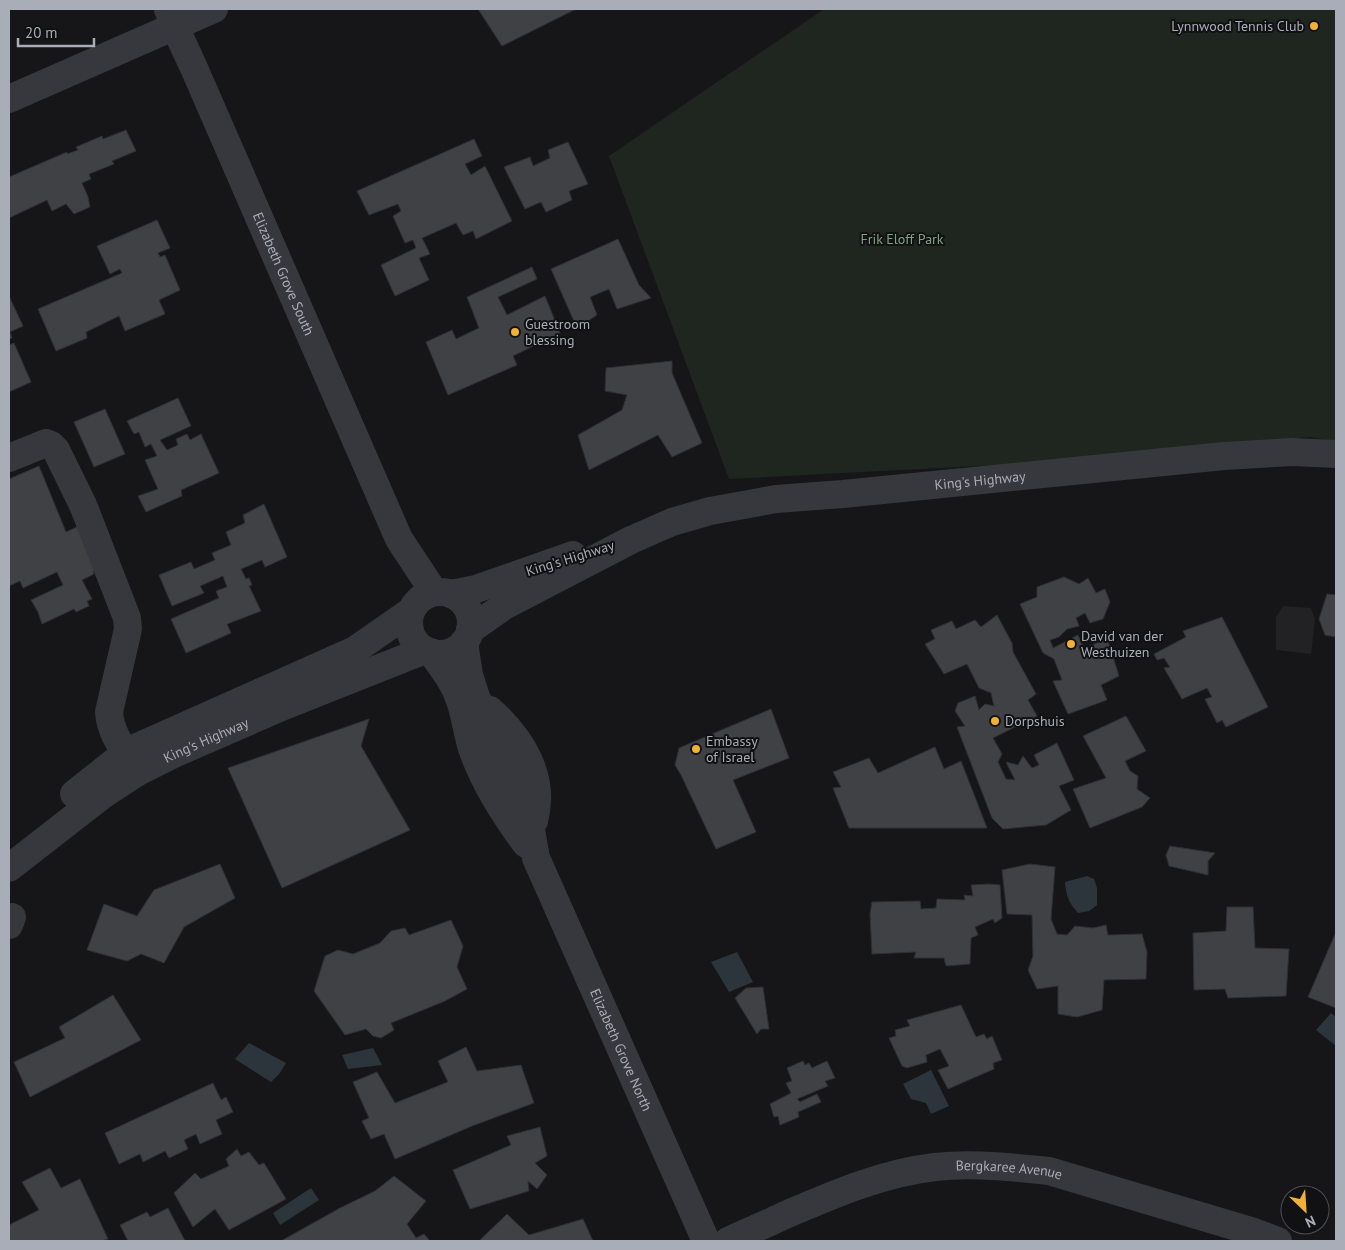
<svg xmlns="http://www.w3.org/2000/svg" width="1345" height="1250" font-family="'PT Sans',sans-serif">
<rect width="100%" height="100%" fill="#161618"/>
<path fill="#222225" d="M1283,606L1311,608L1315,620L1311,654L1276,650V617Z"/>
<path fill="#1e261f" d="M824,9H1336V441L1310,437L997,465L729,479L609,156Z"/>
<path fill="#2c353c" d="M1087,876L1094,879L1097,888V905L1089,911L1078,913C1069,903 1066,896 1065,882Z
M737,952L753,982L729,992L711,962Z
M1331,1013L1336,1017V1046L1316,1030Z
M249,1043L286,1063L280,1073L271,1082L235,1059Z
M373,1048L382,1065L348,1069L342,1055Z
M931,1070L949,1106L931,1114L926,1103L911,1099L903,1084Z
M311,1188L319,1200L280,1225L273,1213Z"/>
<path fill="#404145" stroke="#303034" d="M478,9H576L502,46Z
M126,130L136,151L112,161L114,164L89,174L91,179L82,183L88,197L90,207L74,214L66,204L52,211L47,200L9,218V177L67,152V154L78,150L76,147L102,136L103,139Z
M474,139L482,156L465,164L471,175L485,166L512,221L476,239L473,231L463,235L456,223L422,238L430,254L419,258L429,280L395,296L381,265L416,248L413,240L405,243L393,216L401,211L398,204L369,215L357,191Z
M568,142L588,184L569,191L572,200L546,212L541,202L525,209L504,167L530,157L533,166L550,158L548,150Z
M157,220L170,248L158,253L160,257L165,255L180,290L159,300L165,314L125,331L119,316L86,332L87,338L56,351L38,309L122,273L120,269L110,274L97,246Z
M618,239L639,285L651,298L617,309L609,289L590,297L597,315L577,328L551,269Z
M532,267L537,279L498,297L507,315L545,296L560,333L513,356L517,365L448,395L426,342L452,330L456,339L479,328L467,297Z
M9,296L23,326L10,332L12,338L9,339Z
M14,343L31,382L9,392V345Z
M672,361V373L702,443L672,457L658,435L589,470L578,435L622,410L627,395L605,391L606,368Z
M178,398L191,426L160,440L167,450L178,445L176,439L187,434L190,440L201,434L219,473L181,490L182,496L146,512L138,496L158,489L145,460L157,456L151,444L145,447L139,432L134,434L127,421Z
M105,409L125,454L94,467L74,422Z
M39,466L66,532L77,527L97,569L93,571L94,574L82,580L92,599L87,601L89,606L76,612L74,609L42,624L38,612L31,600L63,585L57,572L23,588L20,581L9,586V479Z
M264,504L287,557L265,567L262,560L241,569L246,579L249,578L252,585L249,586L261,611L227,624L231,633L186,653L171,619L219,598L216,591L227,587L223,576L200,586L204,593L172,606L159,575L191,562L194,569L215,560L212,553L231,545L226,532L245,523L243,515Z
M1064,577L1079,584L1088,578L1096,593L1105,589L1110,602L1103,619L1090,623L1085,613L1076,618L1079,626L1067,629L1059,637L1050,640L1053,648L1078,635L1084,649L1107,638L1119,676L1101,685L1107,700L1068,714L1053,681L1062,680L1054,659L1043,653L1020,604L1037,597V587Z
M1327,594L1336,595V637L1325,635L1319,619Z
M997,615L1012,643L1013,652L1036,694L1028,700L1037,716L993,738L1002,754L998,762L1006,779L1015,780L1006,762L1018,765L1023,756L1032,768L1039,765L1034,755L1057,743L1074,780L1059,786L1071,810L1046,825L1003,829L992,818L957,727L965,726L955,711L958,703L975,696L979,710L985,704L994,706L991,693L979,688L967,664L944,674L925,644L935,639L931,630L952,621L956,629L975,620L981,627Z
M1222,617L1268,707L1226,727L1222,720L1217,723L1205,699L1212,697L1207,688L1182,699L1164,668L1170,667L1164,658L1157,660L1154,654L1186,637L1183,631Z
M771,709L789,758L733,780L756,832L716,849L681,775L675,765L679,748Z
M1126,716L1146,751L1125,761L1130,771L1138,776L1137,789L1150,798L1142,807L1090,828L1073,789L1106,778L1083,736Z
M369,719L361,746L410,830L282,888L228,768Z
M935,747L944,769L961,761L987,828H849L833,788L841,787L833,772L869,758L878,773Z
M1170,846L1215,853L1208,861V875L1169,866L1166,855Z
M220,864L235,898L184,927L164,963L141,954L127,961L87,950L104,904L137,916L154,890Z
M1030,864L1055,867L1051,919L1057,934L1067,935L1075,926L1093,928L1106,925L1108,935L1142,934L1147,952L1146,979L1104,980L1102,1010L1077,1017L1058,1014V986L1037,989L1028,970L1033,956L1032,915L1007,914L1002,870Z
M989,884L1000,885L1002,918L995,923L993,919L975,927L978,935L971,938L970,964L946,966L944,958H914L916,952L872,954L870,914L872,902L920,901L921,909L936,908L937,899L965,900L964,895L973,896L971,885Z
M1227,907H1253L1255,948L1289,949L1286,996L1228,998L1225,989L1194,990L1193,933L1226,931Z
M451,920L463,946L457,967L467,989L445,1001L391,1023L394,1030L381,1038L373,1036L366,1029L345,1035L314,991L325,956L338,950L353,954L380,943L391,931L405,928L409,935Z
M1336,932V1008L1308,997Z
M763,987L769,1029H761L757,1034L735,998L746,988Z
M113,995L141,1040L30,1097L14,1062L65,1038L59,1027Z
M961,1005L976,1037L984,1034L987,1039L992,1036L1002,1060L993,1063L994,1069L948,1089L938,1070L949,1066L940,1049L926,1055L927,1062L907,1068L902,1066L889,1038L896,1036L895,1030L910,1026L907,1020Z
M466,1047L477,1071L521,1065L534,1103L472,1126L395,1159L384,1134L371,1139L362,1121L369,1118L353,1082L377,1072L395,1103L448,1082L438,1061Z
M803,1061L805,1065L809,1063L812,1068L827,1061L835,1078L825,1081L828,1086L797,1099L800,1102L817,1094L821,1102L798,1112L799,1117L780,1125L778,1116L774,1117L770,1104L791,1093L786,1083L792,1081L787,1068Z
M213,1083L221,1100L226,1097L233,1112L216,1120L222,1134L200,1144L196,1134L184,1140L188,1149L169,1158L165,1151L143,1162L140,1154L119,1164L105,1133Z
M540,1127L547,1156L535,1163L547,1175L537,1189L528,1181L529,1191L470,1209L453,1170L511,1145L507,1136Z
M237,1149L241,1156L249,1152L259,1165L264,1163L286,1199L229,1230L215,1209L193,1227L174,1193L195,1173L201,1179L229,1166L226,1159Z
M50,1168L61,1188L80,1179L108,1239L101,1241H9V1225L39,1210L22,1182Z
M394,1176L426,1201L407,1224L416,1238L424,1234L430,1241H281L340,1208L375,1191Z
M168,1208L185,1241H128L120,1225L147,1212L150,1217Z
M507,1214L529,1235L583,1219L593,1241H479Z"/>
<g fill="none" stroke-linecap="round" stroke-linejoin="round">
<g stroke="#37383d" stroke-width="28">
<path id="s1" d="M168,9L175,27L194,68L399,539L434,592"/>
<path d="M9,99L214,9"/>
<path d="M9,458L46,443L51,445L56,450L83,505L127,618L128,629L109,712C111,736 124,749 136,768"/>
<circle cx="440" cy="623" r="31"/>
<path d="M451,594L476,589L573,555"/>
<path id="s2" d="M470,630L504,606L631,540L672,522L710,511L776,499L843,494L1224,456L1292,452L1336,454"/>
<path id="s3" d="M464,642L469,675L476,697L520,795L531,830L536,858L706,1241"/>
<path d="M431,652C442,667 453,681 459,698C466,716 467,736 474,754C486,786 506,817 526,844"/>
<path d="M490,710C522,739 546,777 534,821"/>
<path d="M74,794L118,759L135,748L355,650L411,611"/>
<path id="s4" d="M9,868L104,794L138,772L176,753L284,706L425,650"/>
<path d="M9,925L12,917"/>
<path id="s5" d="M728,1241C746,1232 765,1225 783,1216C832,1195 882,1173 935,1167C972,1163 1011,1167 1049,1171L1254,1232L1278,1241"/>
</g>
</g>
<g fill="#f2b134" stroke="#111113" stroke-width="2">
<circle cx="1314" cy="26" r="5"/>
<circle cx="515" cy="332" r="5"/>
<circle cx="1071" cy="644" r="5"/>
<circle cx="995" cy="721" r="5"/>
<circle cx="696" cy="749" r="5"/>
</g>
<g text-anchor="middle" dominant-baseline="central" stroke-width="4" stroke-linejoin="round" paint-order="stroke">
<g font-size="14" fill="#a8adb8" stroke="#111113" text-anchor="start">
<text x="1304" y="26" text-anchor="end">Lynnwood Tennis Club</text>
<text x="525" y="324">Guestroom<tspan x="525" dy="16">blessing</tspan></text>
<text x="1081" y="636">David van der<tspan x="1081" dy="16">Westhuizen</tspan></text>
<text x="1005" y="721">Dorpshuis</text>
<text x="706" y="741">Embassy<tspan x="706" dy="16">of Israel</tspan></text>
</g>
<g font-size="14" fill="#7fa381" stroke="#111113">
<text x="902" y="239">Frik Eloff Park</text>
</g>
<g font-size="14" fill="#a8adb8" stroke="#111113">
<text stroke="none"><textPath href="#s1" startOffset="289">Elizabeth Grove South</textPath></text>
<text stroke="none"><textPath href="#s2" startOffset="541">King's Highway</textPath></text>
<text transform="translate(570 558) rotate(-17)">King's Highway</text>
<text stroke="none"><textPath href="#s4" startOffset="236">King's Highway</textPath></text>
<text stroke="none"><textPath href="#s3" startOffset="439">Elizabeth Grove North</textPath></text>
<text stroke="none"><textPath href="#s5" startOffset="295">Bergkaree Avenue</textPath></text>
</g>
</g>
<rect width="1345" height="1250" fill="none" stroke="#a8adb8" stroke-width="20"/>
<g transform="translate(1305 1210) rotate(155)"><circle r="24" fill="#111113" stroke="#4d4f55"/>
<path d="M0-4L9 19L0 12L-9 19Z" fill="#f2b134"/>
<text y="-8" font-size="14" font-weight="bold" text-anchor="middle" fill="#a8adb8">N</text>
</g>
<path d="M18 38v8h76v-8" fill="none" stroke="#a8adb8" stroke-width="2.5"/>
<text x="25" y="38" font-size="15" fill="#a8adb8" stroke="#111113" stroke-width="4" paint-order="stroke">20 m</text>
</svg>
